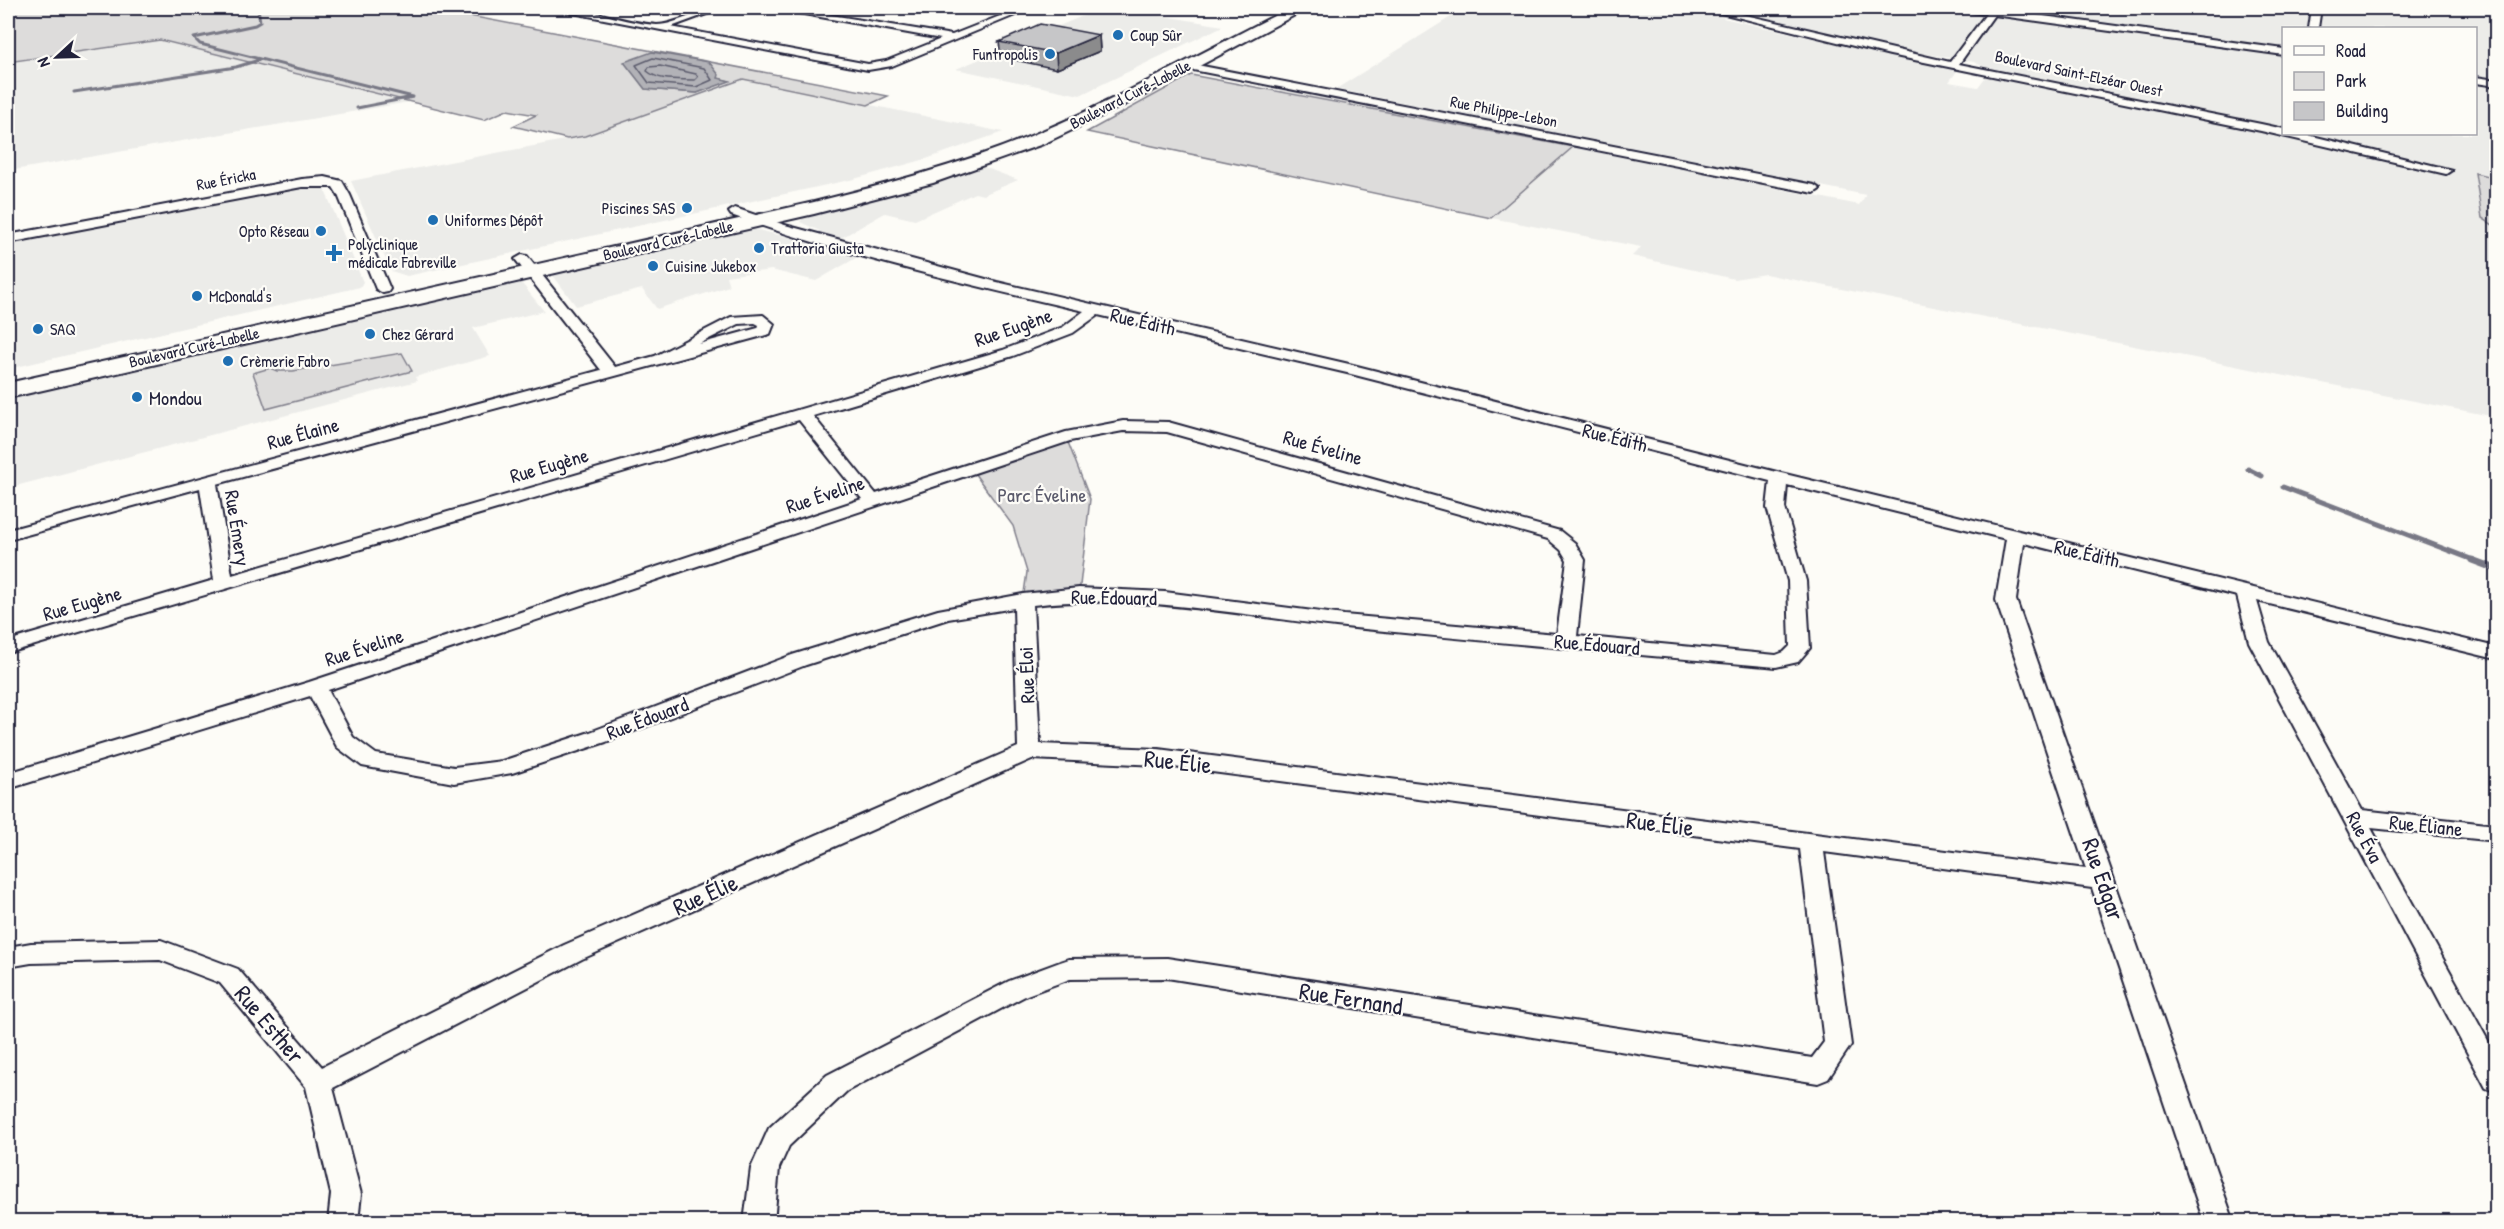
<svg xmlns="http://www.w3.org/2000/svg" width="2504" height="1229" font-family="'Patrick Hand',sans-serif">
<rect width="100%" height="100%" fill="#fdfcf7"/>
<filter id="ink" filterUnits="userSpaceOnUse"><feTurbulence type="fractalNoise" baseFrequency=".0167" numOctaves="2"/><feDisplacementMap in="SourceGraphic" scale="12" xChannelSelector="R" yChannelSelector="G"/><feConvolveMatrix kernelMatrix="1 2 1 2 8 2 1 2 1" color-interpolation-filters="sRGB"/></filter>
<g filter="url(#ink)">
<path fill="#ecece9" fill-rule="evenodd" d="M1102,8H1117L1223,26L1080,95L956,69Z
M1465,8H1679L1694,11L1700,8H2496V178L2475,173L2482,218L2496,227V417L1765,274L1734,279L1632,256L1641,247L1491,218L1573,147L1859,205L1866,195L1336,89ZM1732,11L1832,38L1974,62L1991,70L1978,87L1949,82L1957,71L1723,18ZM2284,28H2476V134H2284Z
M160,40L409,102L8,171V62Z
M743,79L1003,132L926,159L854,179L407,276L391,271L351,181L585,136Z
M981,166L1018,180L983,195L975,193L915,220L885,213L841,238L819,232L820,231L800,222L804,216L875,199Z
M306,186L327,187L324,188L363,282L360,287L8,369V243Z
M750,228L861,255L816,281L771,270L726,276L729,286L657,309L642,289L576,306L552,274Z
M519,280L544,311L473,328L490,356L415,377L417,381L8,488V398Z"/>
<path fill="#dddcdb" stroke="#807f8b" stroke-width="1.5" fill-rule="evenodd" d="M8,8H428L888,96L868,105L743,79L585,136L567,139L513,126L536,115L507,110L484,120L160,40L8,62ZM625,62H709L717,78L729,81L697,93L645,89Z
M1191,75L1573,147L1491,218L1087,132Z
M2475,173L2496,178V227L2482,218Z
M402,353L412,371L266,409L253,373L270,368L277,371H293Z
M1066,437L1090,499L1079,594L1023,600L1027,572L1013,526L972,470Z"/>
<path fill="#b2b2b7" stroke="#787885" stroke-width="1.5" d="M652,52L709,62L719,75L718,78L730,81L697,93L645,89L624,62Z"/>
<g fill="none" stroke-linecap="round" stroke-linejoin="round">
<path stroke="#5c5c6d" stroke-width="1.5" d="M653,58L704,68L712,80L696,87L649,83L636,65Z
M660,66L696,74L698,77L695,80C679,79 660,82 647,71L649,67Z"/>
<path stroke="#787885" stroke-width="3" d="M258,8L260,22L255,25L194,38L200,44L413,97L357,108
M74,92L236,67L259,60"/>
<path stroke="#787885" stroke-width="5" d="M2248,469L2262,476
M2283,487L2476,561"/>
<path stroke="#787885" stroke-width="7" d="M2472,560L2496,569"/>
<g stroke="#22223b" stroke-width="4">
<path id="street" d="M547,8C584,4 620,23 657,25C677,25 700,8 723,8L671,27L868,64L886,61L941,39L771,8H789L952,35L1020,8H1032L892,66L868,70Z
M1701,8H1715L1950,62L1986,14L1961,11L1957,8L1992,9L2284,49V55L1994,15L1959,64L2261,124L2284,129V134H2304L2452,170L2446,174L2261,131L1890,55Z
M2312,8H2321L2318,28H2309Z
M1187,63L1814,185L1820,189L1814,193L1183,68L1182,66Z
M2476,77L2496,80V86L2476,83Z
M325,177L342,181L350,195L390,289L388,292L383,293L376,289L338,195L333,187H302L8,243V235L302,179Z
M735,208L785,225L997,282L1349,364L1781,473L2496,647V659L2257,601L2269,642L2362,810L2496,825V841L2371,828L2496,1055V1092L2486,1088L2249,642L2237,596L2024,543L2016,600L2234,1222H2204L2092,888L1824,852L1851,1045L1828,1079L1818,1083L1167,978L1070,979L1027,995L847,1091L789,1146L779,1168L774,1222H744L751,1168L769,1128L827,1075L1009,981L1060,962L1069,959L1167,958L1812,1058L1824,1042L1800,849L1158,765L1032,759L582,959L333,1088L361,1194L358,1222H328L331,1194L306,1087L220,983L160,960L31,963L8,967V947L31,943L161,940L238,969L322,1067L564,945L1018,747L1014,608L948,619L806,665L606,742L512,773L454,783L362,766L337,747L310,696L8,789V773L309,682L862,499L799,420L8,653V641L214,580L200,488L8,540V530L601,370L515,259L522,255L527,256L615,367L655,356L731,317L763,315L774,324L770,334L217,484L232,575L1003,350L1063,327L1084,311C966,284 845,256 731,215L729,212ZM1098,315L1347,373L1770,481L1767,508L1788,581L1790,646L1784,652L1776,655L1577,636L1585,560L1575,543L1560,531L1168,422L1123,421L1066,432L876,494L813,416L1013,356L1073,333ZM755,323L759,325L758,328L699,344L739,324ZM1123,431L1167,432L1548,539L1561,550L1567,560L1557,634L1344,615L1165,592L1079,588L1023,594L938,610L792,655L590,732L502,761L454,767L376,754L353,737L328,690L1070,441ZM1787,485L2006,539L1996,600L2086,869L1158,749L1040,744L1033,605C1138,593 1241,616 1345,627C1489,642 1632,654 1776,667L1798,662L1810,648L1806,581L1785,508Z"/>
</g>
<g stroke="#22223b" stroke-width="4">
<path id="primary" d="M1290,8H1308L1143,96L1043,144L933,183L814,214L8,398V383L814,202C887,184 959,165 1028,137C1118,100 1203,51 1290,8Z"/>
</g>
<use href="#street" fill="#fdfcf7" fill-rule="evenodd"/>
<use href="#primary" fill="#fdfcf7" fill-rule="evenodd"/>
</g>
<path fill="#aaaaac" stroke="#22223b" stroke-width="1.5" d="M1099,35L1100,51L1057,69L1001,57L999,42Z"/>
<path fill="#8b8b8c" stroke="#22223b" stroke-width="1.5" d="M1099,35L1100,51L1057,69L1056,53Z"/>
<path fill="#c6c6c8" stroke="#22223b" stroke-width="1.5" d="M1040,24L1099,35L1056,53L999,42Z"/>
</g>
<g fill="#1f6fb2" stroke="#fdfcf7" stroke-width="2">
<circle cx="1118" cy="35" r="6"/>
<circle cx="1050" cy="54" r="6"/>
<circle cx="687" cy="208" r="6"/>
<circle cx="433" cy="220" r="6"/>
<circle cx="321" cy="231" r="6"/>
<circle cx="759" cy="248" r="6"/>
<path d="M331 244h6v6h6v6h-6v6h-6v-6h-6v-6h6z"/>
<circle cx="653" cy="266" r="6"/>
<circle cx="197" cy="296" r="6"/>
<circle cx="38" cy="329" r="6"/>
<circle cx="370" cy="334" r="6"/>
<circle cx="228" cy="361" r="6"/>
<circle cx="137" cy="397" r="6"/>
</g>
<g text-anchor="middle" dominant-baseline="central" stroke-width="4.5" stroke-linejoin="round" paint-order="stroke">
<g font-size="16" fill="#22223b" stroke="#fdfcf7" text-anchor="start">
<text x="1130" y="35">Coup Sûr</text>
<text x="1038" y="54" text-anchor="end">Funtropolis</text>
<text x="675" y="208" text-anchor="end">Piscines SAS</text>
<text x="445" y="220">Uniformes Dépôt</text>
<text x="309" y="231" text-anchor="end">Opto Réseau</text>
<text x="348" y="244">Polyclinique<tspan x="348" dy="18">médicale Fabreville</tspan></text>
<text x="771" y="248">Trattoria Giusta</text>
<text x="665" y="266">Cuisine Jukebox</text>
<text x="209" y="296">McDonald's</text>
<text x="50" y="329">SAQ</text>
<text x="382" y="334">Chez Gérard</text>
<text x="240" y="361">Crèmerie Fabro</text>
</g>
<g font-size="16" fill="#22223b" stroke="#fdfcf7">
<text transform="translate(2079 73) rotate(12)">Boulevard Saint-Elzéar Ouest</text>
<text transform="translate(1130 94) rotate(-27)">Boulevard Curé-Labelle</text>
<text transform="translate(1504 111) rotate(11)">Rue Philippe-Lebon</text>
<text transform="translate(226 179) rotate(-11)">Rue Éricka</text>
<text transform="translate(668 240) rotate(-13)">Boulevard Curé-Labelle</text>
<text transform="translate(194 347) rotate(-13)">Boulevard Curé-Labelle</text>
</g>
<g font-size="20" fill="#22223b" stroke="#fdfcf7">
<text transform="translate(1143 321) rotate(13)">Rue Édith</text>
<text transform="translate(1013 327) rotate(-19)">Rue Eugène</text>
<text transform="translate(303 433) rotate(-15)">Rue Élaine</text>
<text transform="translate(1615 437) rotate(14)">Rue Édith</text>
<text transform="translate(1323 447) rotate(16)">Rue Éveline</text>
<text transform="translate(549 465) rotate(-16)">Rue Eugène</text>
<text transform="translate(825 494) rotate(-18)">Rue Éveline</text>
<text transform="translate(238 528) rotate(81)">Rue Émery</text>
<text transform="translate(2087 553) rotate(13)">Rue Édith</text>
<text transform="translate(1114 597) rotate(1)">Rue Édouard</text>
<text transform="translate(82 603) rotate(-16)">Rue Eugène</text>
<text transform="translate(1597 644) rotate(5)">Rue Édouard</text>
<text transform="translate(364 647) rotate(-18)">Rue Éveline</text>
<text transform="translate(1026 675) rotate(-92)">Rue Éloi</text>
<text transform="translate(647 718) rotate(-21)">Rue Édouard</text>
<text transform="translate(2426 825) rotate(6)">Rue Éliane</text>
<text transform="translate(2365 837) rotate(62)">Rue Éva</text>
</g>
<g font-size="20" fill="#22223b" stroke="#fdfcf7" text-anchor="start">
<text x="149" y="397">Mondou</text>
</g>
<g font-size="20" fill="#5a5a6b" stroke="#fdfcf7">
<text x="1042" y="494">Parc Éveline</text>
</g>
<g font-size="24" fill="#22223b" stroke="#fdfcf7">
<text transform="translate(1178 761) rotate(6)">Rue Élie</text>
<text transform="translate(1660 823) rotate(7)">Rue Élie</text>
<text transform="translate(2104 879) rotate(71)">Rue Edgar</text>
<text transform="translate(705 894) rotate(-24)">Rue Élie</text>
<text transform="translate(1351 998) rotate(9)">Rue Fernand</text>
<text transform="translate(270 1024) rotate(50)">Rue Esther</text>
</g>
</g>
<rect width="2504" height="1229" fill="none" stroke="#fdfcf7" stroke-width="30"/>
<rect x="15" y="15" width="2474" height="1199" fill="none" stroke="#22223b" stroke-width="2" filter="url(#ink)"/>
<rect x="2282" y="27" width="195" height="108" fill="#fdfcf7" stroke="#a5a5ac" stroke-width="1.5"/>
<rect x="2294" y="46" width="30" height="9" fill="#fdfcf7" stroke="#a5a5ac" stroke-width="1.5"/>
<text x="2336" y="57" font-size="18" fill="#22223b">Road</text>
<rect x="2294" y="72" width="30" height="18" fill="#dddcdb" stroke="#a5a5ac" stroke-width="1.5"/>
<text x="2336" y="87" font-size="18" fill="#22223b">Park</text>
<rect x="2294" y="102" width="30" height="18" fill="#c6c6c8" stroke="#a5a5ac" stroke-width="1.5"/>
<text x="2336" y="117" font-size="18" fill="#22223b">Building</text>
<g transform="translate(57 57) rotate(248)" stroke="#fdfcf7" stroke-width="4.5" paint-order="stroke">
<path d="M0-4.5L10 22L0 15L-10 22Z" fill="#22223b"/>
<text y="-9" font-size="16" font-weight="bold" text-anchor="middle" fill="#22223b">N</text>
</g>
</svg>
